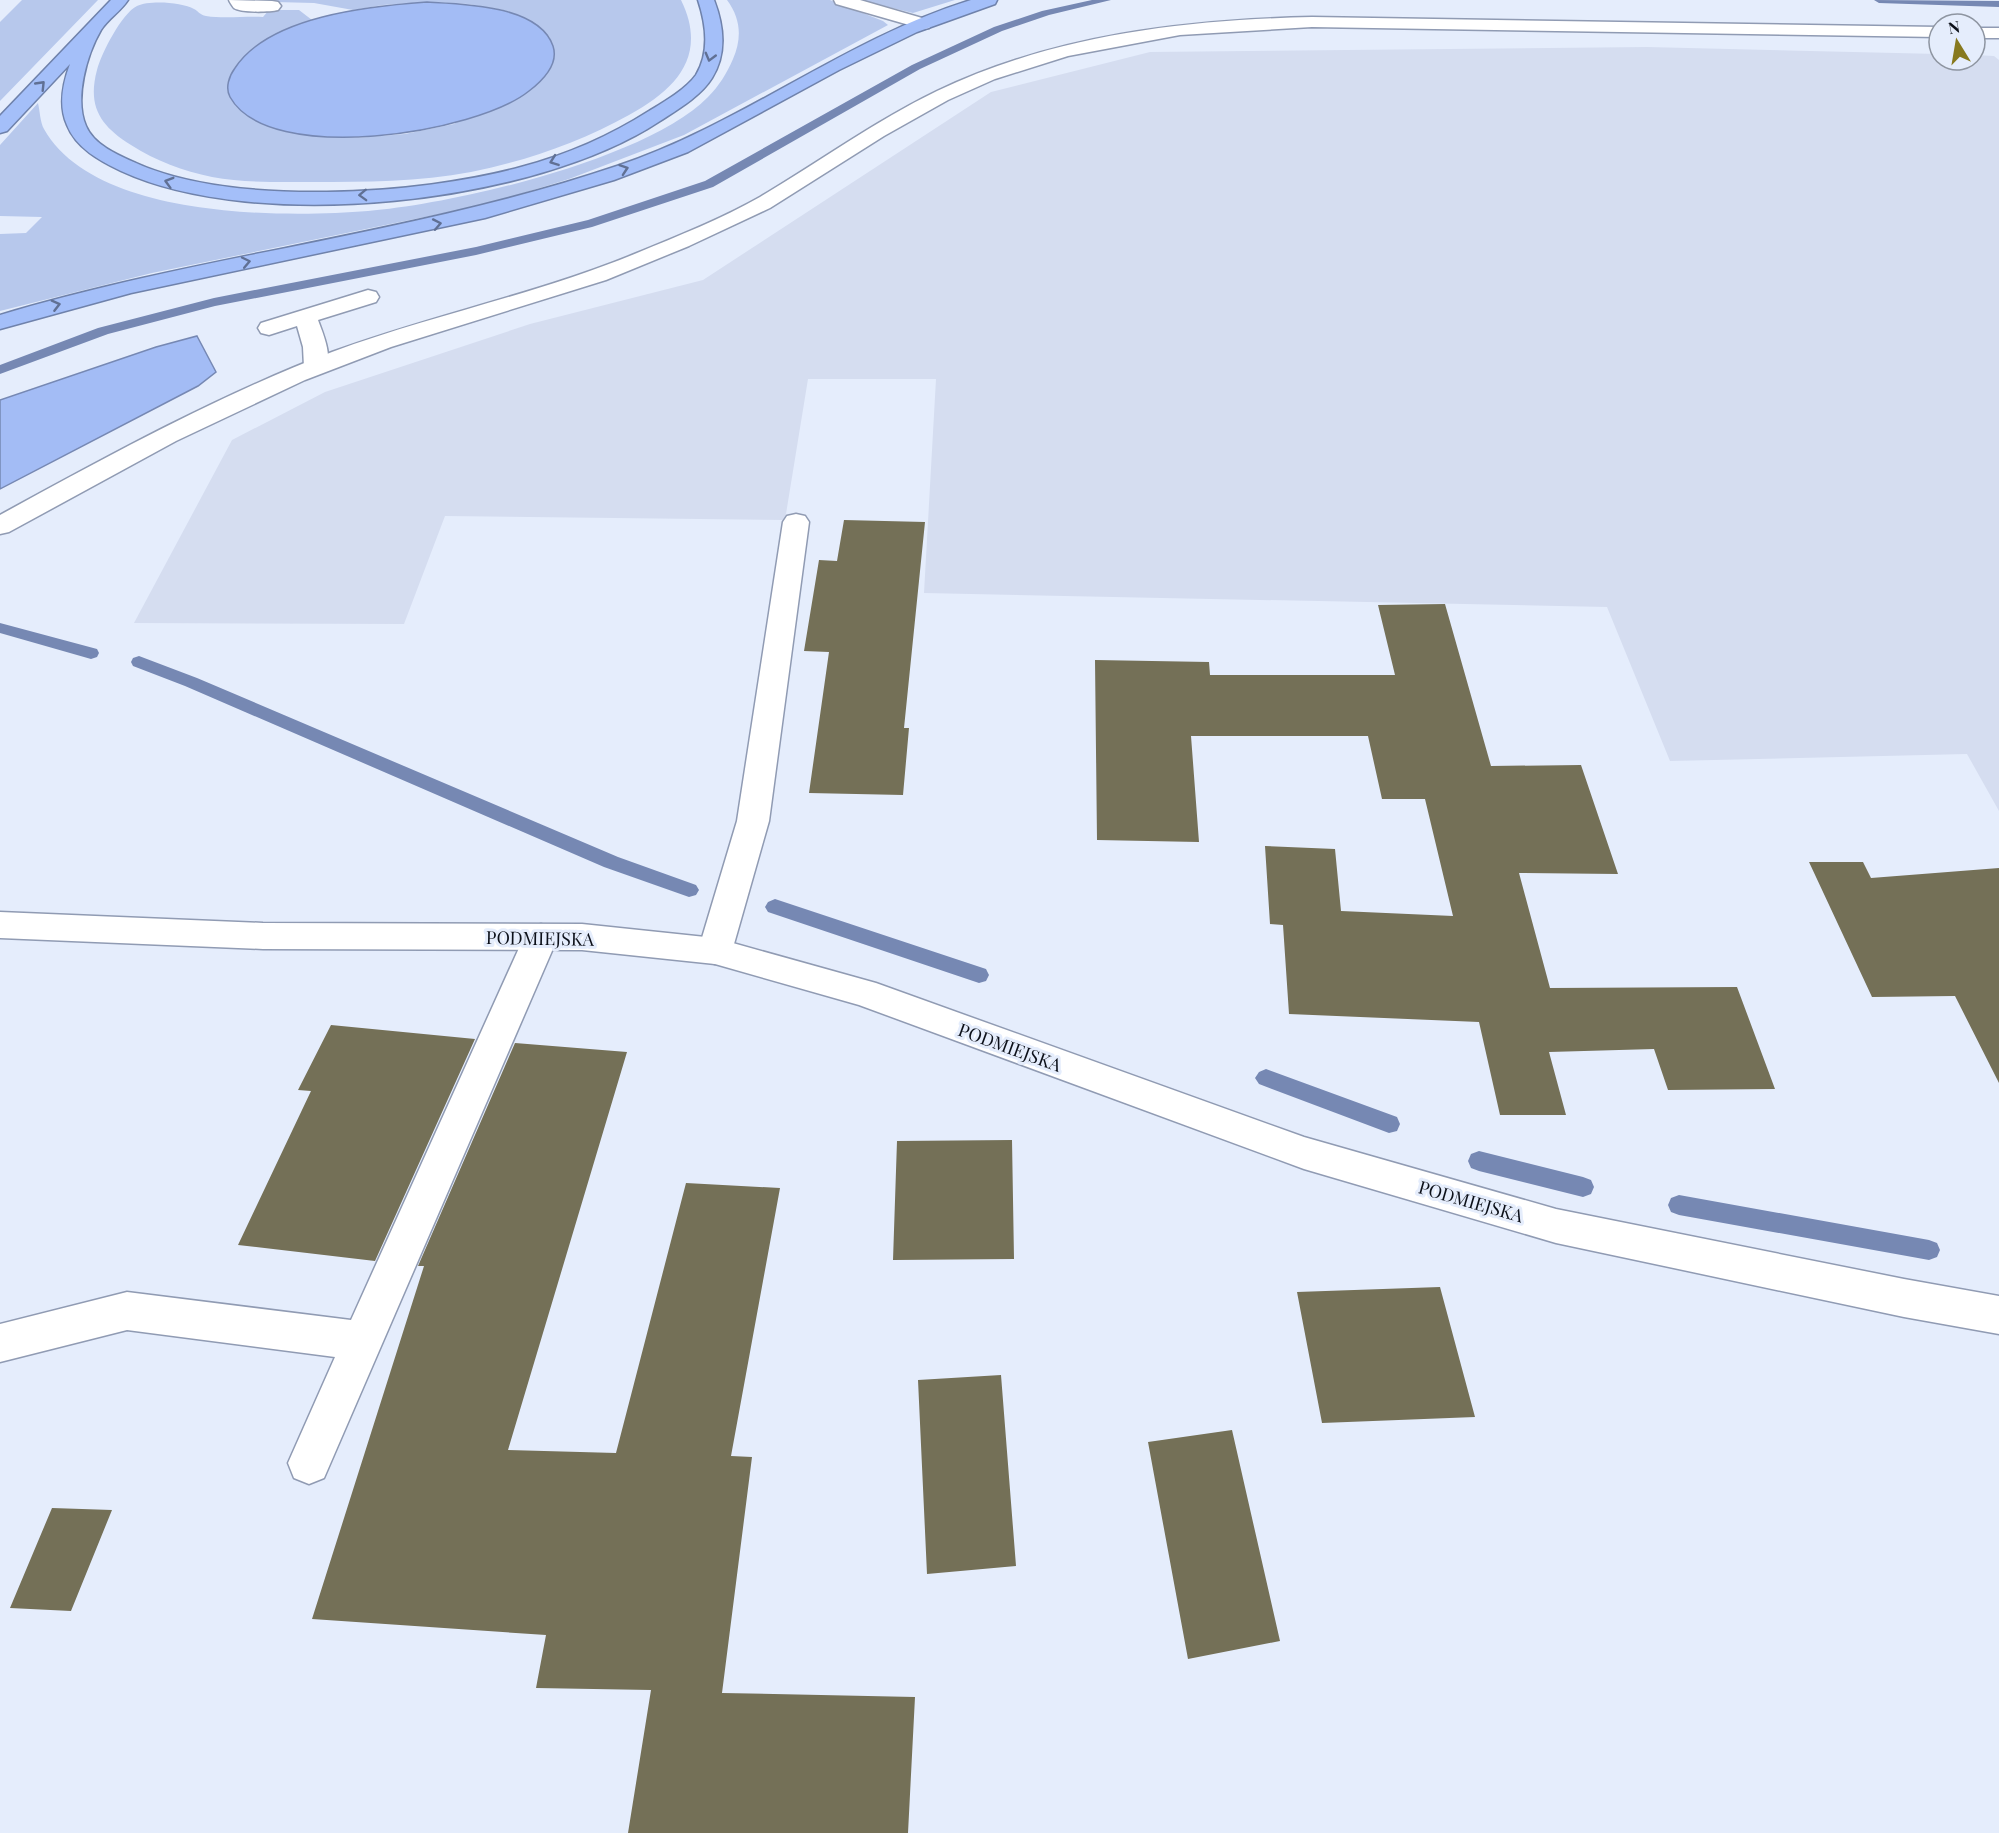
<svg xmlns="http://www.w3.org/2000/svg" width="1999" height="1833" font-family="'Playfair Display',serif">
<rect width="100%" height="100%" fill="#e5edfc"/>
<path fill="#d5ddf0" d="M1647,47L1939,54V60H1975V55L1994,56L1999,60V811L1967,754L1670,761L1607,607L924,593L936,379H808L785,520L445,516L404,624L134,623L232,440L325,392L530,324L703,280L991,92L1150,52Z"/>
<path fill="#b7c8ec" d="M22,0H98L0,101V22Z
M276,0H681C708,55 677,89 629,115C581,142 526,161 471,172C419,182 365,182 313,182C280,182 244,183 212,177C183,171 156,161 131,145C101,126 87,107 97,70C101,54 122,13 137,6C149,0 182,2 194,9C198,11 200,15 206,16C224,19 245,16 263,17L269,10H299L312,20L266,40L271,127L309,135L356,138L405,134L454,124L555,54L549,36L531,22L504,10L468,4L427,2L383,5L353,10L314,3L275,2Z
M727,0H830L883,21L888,25L684,135L569,179L488,204L152,273L0,311V234L26,233L42,217L0,216V145L38,103C40,111 40,122 44,129C94,218 279,218 368,211C455,204 647,159 708,97C719,86 727,73 733,59C742,38 741,19 727,0Z
M859,0H955L913,13Z"/>
<path fill="#a3bcf5" stroke="#7688b3" stroke-width="1.5" d="M427,2C463,4 539,5 553,46C559,64 542,81 529,91C477,133 269,167 230,97C225,88 229,76 235,68C269,16 370,6 427,2Z
M197,336L216,372L198,386L0,489V400L156,347Z"/>
<g fill="none" stroke-linecap="round" stroke-linejoin="round">
<path fill="#7688b3" fill-rule="evenodd" d="M1092,0H1111L1049,15L1002,31L920,69L713,187L592,227L476,255L215,306L108,334L0,374V365L98,328L214,298L476,247L588,220L705,181L912,65L994,27L1042,11Z
M1874,0L1999,1V7L1879,3Z
M0,623L97,649L99,653L97,657L91,659L0,633Z
M139,656L197,678L618,857L696,885L699,890L696,895L689,897L604,867L185,686L133,666L131,662L133,658Z
M775,899L986,969L989,975L986,981L979,983L768,912L765,907L768,902Z
M1266,1069L1397,1117L1400,1124L1397,1131L1389,1133L1259,1084L1255,1078L1259,1072Z
M1479,1151L1583,1177L1591,1180L1594,1187L1591,1194L1583,1197L1479,1171L1471,1168L1468,1161L1471,1154Z
M1679,1195L1929,1240L1937,1243L1940,1250L1937,1257L1929,1260L1679,1215L1671,1212L1668,1205L1671,1198Z"/>
</g>
<path fill="#747057" d="M844,520L925,522L904,728H909L903,795L809,793L829,652L804,651L819,560L837,561Z
M1445,604L1491,766L1581,765L1618,874L1519,873L1550,988L1737,987L1775,1089L1668,1090L1654,1049L1549,1052L1566,1115H1500L1479,1022L1289,1014L1283,925L1270,924L1265,846L1335,849L1341,911L1453,916L1425,799H1382L1368,736H1191L1199,842L1097,840L1095,660L1209,662L1210,675H1395L1378,605Z
M1809,862H1863L1871,878L1999,868V1083L1955,996L1872,997Z
M331,1025L475,1039L375,1261L238,1245L311,1091L298,1090Z
M515,1043L627,1052L508,1450L616,1453L686,1183L780,1188L731,1456L752,1457L722,1693L915,1697L908,1833H628L651,1690L536,1688L546,1635L312,1619L424,1266H418Z
M1012,1140L1014,1259L893,1260L897,1141Z
M1440,1287L1475,1417L1322,1423L1297,1292Z
M1001,1375L1016,1566L927,1574L918,1380Z
M1232,1430L1280,1641L1188,1659L1148,1442Z
M52,1508L112,1510L71,1611L10,1608Z"/>
<g fill="none" stroke-linecap="round" stroke-linejoin="round">
<g stroke="#909bb3" stroke-width="3">
<path id="lane" d="M229,0L272,1L278,2L281,6L278,10C270,12 241,13 234,8C233,7 229,1 229,0Z
M834,0H860L929,20L932,24L929,28L923,29L836,4Z
M368,290L376,292L379,297L376,302L318,320C323,334 334,358 324,372L316,374L308,372L304,367L303,347L297,326L269,335L261,333L258,328L261,323Z
M796,514L805,516L809,522L769,821L732,951L727,960L715,964L703,960L698,951L737,821L783,522L787,516Z
M541,924L553,928L558,937L324,1478L309,1484L294,1478L288,1463L335,1357L127,1330L0,1362V1324L127,1292L351,1320L524,937L529,928Z"/>
</g>
<g stroke="#909bb3" stroke-width="3">
<path id="street" d="M1312,17L1939,27V37L1312,27L1180,35L1068,56L995,79L948,100L884,136L770,208L689,246L606,280L391,347L305,380L176,441L9,532L0,534V515C108,456 217,396 332,352C432,315 538,294 637,253C678,236 721,219 760,197C819,162 875,121 937,91C1054,35 1184,20 1312,17Z
M1975,28H1999V38H1975Z
M0,912L263,923L582,924L715,938L876,983L1304,1137L1556,1209L1904,1279L1999,1296V1334L1904,1317L1556,1243L1304,1169L859,1005L715,964L582,950L263,949L0,938Z"/>
</g>
<g stroke="#6f82ab" stroke-width="3">
<path id="highway" d="M111,0H128C121,11 108,19 101,30C87,54 74,99 86,126C94,145 118,155 136,163C233,207 419,195 521,167C566,155 610,136 649,111C664,102 686,89 696,75C710,52 706,24 698,0H714C724,26 727,54 712,78C701,96 677,110 660,121C535,204 257,234 121,171C100,161 76,148 67,125C58,105 63,83 70,64L7,131L0,133V116Z
M971,0H997L995,4L917,32L839,70L688,152L614,180L485,218L131,293L0,329V315C203,254 416,234 617,166C741,125 845,39 971,0Z"/>
</g>
<use href="#lane" fill="#fff" fill-rule="evenodd"/>
<use href="#street" fill="#fff" fill-rule="evenodd"/>
<use href="#highway" fill="#a4bff9" fill-rule="evenodd"/>
</g>
<defs><path id="oneway-chevron" d="M-2-3.5L2.5 0L-2 3.5" fill="none" stroke-width="1.6" stroke-linecap="round" stroke-linejoin="round" transform="scale(1.5)"/></defs>
<g stroke="#607094">
<use href="#oneway-chevron" transform="translate(710 57) rotate(105)"/>
<use href="#oneway-chevron" transform="translate(41 85) rotate(-46)"/>
<use href="#oneway-chevron" transform="translate(554 161) rotate(160)"/>
<use href="#oneway-chevron" transform="translate(624 169) rotate(-19)"/>
<use href="#oneway-chevron" transform="translate(169 182) rotate(-164)"/>
<use href="#oneway-chevron" transform="translate(363 195) rotate(178)"/>
<use href="#oneway-chevron" transform="translate(437 224) rotate(-11)"/>
<use href="#oneway-chevron" transform="translate(246 262) rotate(-12)"/>
<use href="#oneway-chevron" transform="translate(56 305) rotate(-14)"/>
</g>
<g text-anchor="middle" dominant-baseline="central" stroke-width="6" stroke-linejoin="round" paint-order="stroke">
<g font-size="18" fill="#0c1019" stroke="#e5edfc">
<text transform="translate(540 938) rotate(1)">PODMIEJSKA</text>
<text transform="translate(1010 1047) rotate(20)">PODMIEJSKA</text>
<text transform="translate(1471 1201) rotate(16)">PODMIEJSKA</text>
</g>
</g>
<g transform="translate(1957 42) rotate(349)"><circle r="28" fill="#e5edfc" stroke="#8e95a1" stroke-width="1.5"/>
<path d="M0-4.5L10 22L0 15L-10 22Z" fill="#87791e"/>
<text y="-9" font-size="16" font-weight="bold" text-anchor="middle" fill="#0c1019">N</text>
</g>
</svg>
